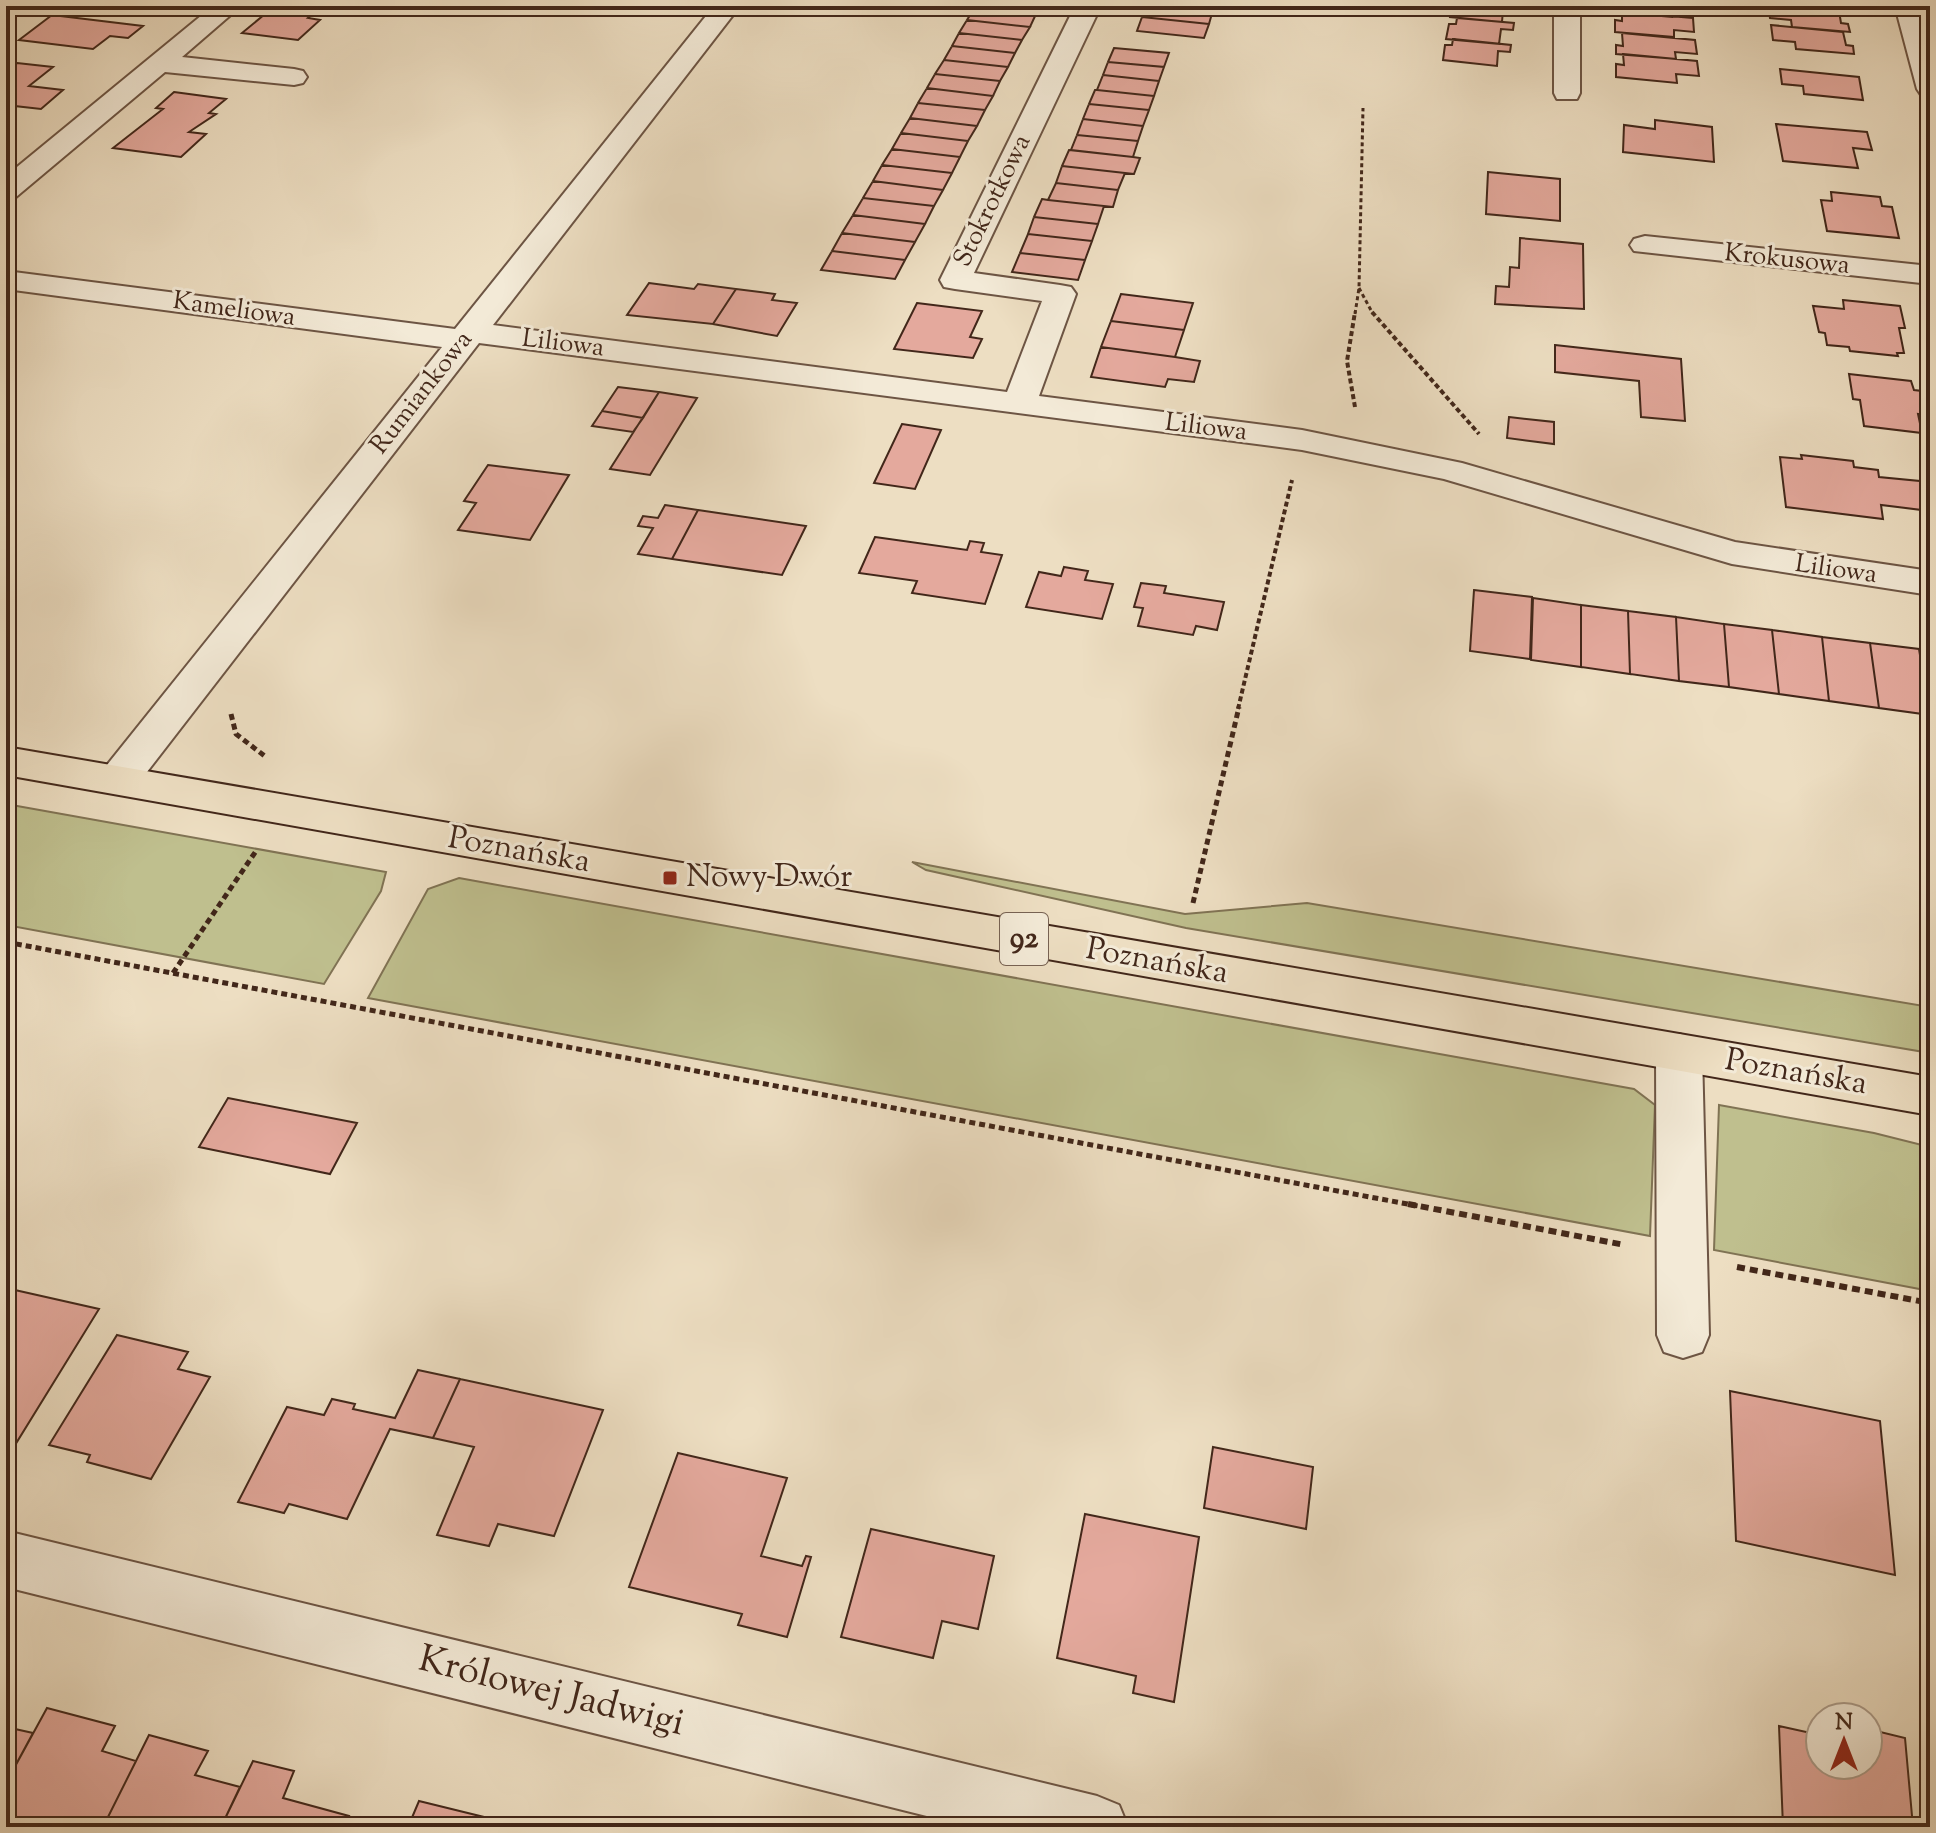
<svg xmlns="http://www.w3.org/2000/svg" width="1936" height="1833" font-family="'Sorts Mill Goudy',serif">
<rect width="100%" height="100%" fill="#eddec2"/>
<filter id="stains"><feTurbulence type="fractalNoise" baseFrequency=".0025" numOctaves="4"/><feColorMatrix values="0 0 0 0 .2 0 0 0 0 .09 0 0 0 0 .02 0 0 0 .5 -.17"/></filter>
<radialGradient id="worn" r=".72"><stop offset=".6" stop-color="#630" stop-opacity="0"/><stop offset="1" stop-color="#630" stop-opacity=".3"/></radialGradient>
<path fill="#bfbf8e" stroke="#807354" stroke-width="2" d="M6,804L386,872L381,891L324,984L6,925Z
M912,862L1185,914L1307,903L1930,1007V1053L1186,928L926,870Z
M459,878L1634,1089L1655,1105L1650,1236L368,998L428,889Z
M1719,1105L1874,1133L1930,1147V1291L1714,1250Z"/>
<path fill="#e4a99d" stroke="#42271a" stroke-width="2" d="M284,6L319,9L308,18L320,20L298,40L242,33L265,14L274,15Z
M975,6H1040L1036,14Z
M1146,6H1172L1213,10L1209,24L1142,17Z
M1452,6H1515V11L1503,10L1502,22L1450,17Z
M1615,6H1692V11L1672,9V17L1615,12Z
M1768,6L1839,11L1841,23L1848,24L1850,32L1792,27L1791,20L1770,18Z
M1844,6L1846,12L1789,6Z
M975,7L1036,14L1030,27L967,20Z
M1622,12L1693,18L1694,32L1674,30V37L1615,32V20L1622,21Z
M52,15L143,26L128,38L110,36L93,49L19,40Z
M1142,17L1209,24L1204,38L1137,31Z
M1457,18L1514,23L1513,30L1501,29L1499,44L1446,39L1449,24H1456Z
M967,20L1030,27L1022,40L959,33Z
M1771,25L1843,32L1846,45L1853,46L1854,54L1796,49L1795,42L1773,40Z
M959,33L1022,40L1015,53L952,46Z
M1622,33L1695,40L1697,54L1675,52L1676,59L1616,54V45L1623,46Z
M1453,39L1511,45L1510,52L1498,51L1497,66L1443,60L1445,45H1452Z
M952,46L1015,53L1008,67L944,60Z
M1114,48L1169,53L1164,67L1108,62Z
M1623,54L1697,61L1699,76L1676,74L1677,83L1616,77V64L1624,65Z
M944,60L1008,67L1000,81L935,74Z
M1108,62L1164,67L1159,81L1103,75Z
M17,63L53,67L29,86L63,90L41,109L6,105V72Z
M1780,69L1859,77L1863,100L1804,94L1803,86L1782,84Z
M935,74L1000,81L993,96L927,88Z
M1103,75L1159,81L1154,96L1097,90Z
M927,88L993,96L985,110L918,103Z
M1095,90H1097L1154,96L1149,110L1089,104Z
M174,92L226,99L209,113L216,114L189,132L206,134L181,157L113,148L163,109L156,108Z
M918,103L985,110L977,126L910,118Z
M1089,104L1149,110L1143,126L1083,119Z
M910,118L977,126L968,141L901,133Z
M1083,119L1143,126L1138,141L1077,135Z
M1655,120L1712,127L1714,162L1623,152L1624,125L1655,129Z
M1776,124L1867,132L1872,150L1853,148L1858,168L1783,161Z
M901,133L968,141L960,157L892,149Z
M1077,135L1138,141L1133,157L1071,150Z
M892,149L960,157L952,173L882,165Z
M1069,150L1133,157L1140,158L1134,174L1062,166Z
M882,165L952,173L943,190L873,181Z
M1062,166L1125,173L1118,190L1056,183Z
M1488,172L1560,179V221L1486,214Z
M873,181L943,190L934,206L863,198Z
M1056,183L1118,190L1113,207L1048,200Z
M1831,192L1880,197L1882,206L1892,207L1899,238L1827,231L1821,200L1832,201Z
M863,198L934,206L925,224L853,215Z
M1042,199L1048,200L1104,206L1098,224L1034,217Z
M853,215L925,224L915,242L842,233Z
M1034,217L1098,224L1092,241L1028,234Z
M842,233L915,242L905,260L832,251Z
M1028,234L1092,241L1085,260L1020,253Z
M1520,238L1583,244L1584,309L1495,304L1496,286L1509,287L1510,267L1519,268Z
M832,251L905,260L895,279L821,270Z
M1020,253L1085,260L1078,280L1012,272Z
M649,283L694,289L698,284L736,289L713,324L627,315Z
M736,289L775,294L772,300L797,303L777,336L713,324Z
M1121,294L1193,303L1184,330L1111,321Z
M1843,300L1900,306L1905,328H1899L1904,353H1897L1898,356L1850,351L1849,347L1827,345L1825,333L1819,332L1813,306L1844,309Z
M917,303L982,311L970,337L982,339L973,358L894,349Z
M1111,321L1184,330L1175,357L1101,347Z
M1555,345L1681,359L1685,421L1641,417L1639,381L1555,372Z
M1101,347L1175,357L1200,361L1194,382L1168,379L1165,387L1091,377Z
M1849,374L1911,381L1914,390L1922,391L1927,415L1918,414L1922,433L1864,426L1860,400L1853,399Z
M618,387L659,392L643,418L602,411Z
M659,392L697,398L650,475L610,469Z
M602,411L643,418L633,432L592,426Z
M1509,417L1554,422V444L1507,438Z
M902,424L941,430L915,489L874,483Z
M1801,455L1853,461L1854,467L1878,470L1879,477L1930,482V511L1881,505L1883,519L1786,507L1780,457L1802,459Z
M488,465L569,475L530,540L458,530L476,503L464,501Z
M665,505L698,510L672,559L638,554L653,528L638,526L643,516L658,518Z
M698,510L806,526L782,575L672,559Z
M875,537L967,550L970,541L984,543L981,552L1002,555L985,604L912,593L917,581L859,573Z
M1064,567L1088,571L1085,580L1113,584L1102,619L1026,607L1039,572L1061,576Z
M1141,583L1166,586L1164,593L1224,602L1217,630L1196,626L1193,635L1138,626L1143,608L1134,607Z
M1474,590L1532,597L1530,659L1470,651Z
M1533,598L1581,605V667L1531,660Z
M1581,605L1628,611L1630,674L1581,667Z
M1628,611L1676,617L1679,681L1630,674Z
M1676,617L1724,624L1729,687L1679,681Z
M1724,624L1772,630L1779,694L1729,687Z
M1772,630L1822,637L1829,701L1779,694Z
M1822,637L1870,643L1879,708L1829,701Z
M1870,643L1919,649L1930,715L1879,708Z
M1919,649L1930,651V711Z
M228,1098L357,1123L330,1174L199,1147Z
M6,1288L99,1309L15,1445L6,1443Z
M117,1335L188,1352L178,1369L210,1377L151,1479L87,1462L90,1455L49,1445Z
M418,1370L460,1379L433,1438L390,1429L347,1519L289,1504L284,1513L238,1502L287,1407L324,1415L332,1399L355,1404L353,1409L395,1418Z
M460,1379L603,1410L554,1536L498,1524L489,1546L437,1535L474,1447L433,1438Z
M1730,1391L1880,1421L1895,1575L1736,1541Z
M1213,1447L1313,1467L1306,1529L1204,1508Z
M678,1453L787,1478L761,1556L802,1566L806,1556L811,1557L787,1637L738,1625L742,1614L629,1587Z
M1085,1514L1199,1537L1174,1702L1133,1693L1136,1676L1057,1658Z
M871,1529L994,1556L978,1629L942,1621L933,1658L841,1637Z
M47,1708L115,1726L102,1751L136,1761L103,1827H6V1783Z
M1779,1726L1820,1735V1765H1868V1729L1905,1738L1913,1827H1783Z
M6,1727L33,1733L6,1783Z
M149,1735L208,1751L195,1775L240,1787L221,1827H103Z
M253,1761L294,1771L283,1798L349,1816L344,1827H221Z
M419,1801L484,1817L480,1827H408Z"/>
<g fill="none" stroke-linecap="round" stroke-linejoin="round">
<g stroke="#6d5544" stroke-width="4">
<path id="minor" d="M213,6H241L182,57L294,69L303,71L307,77L303,83L294,85L165,72L16,197L6,200V176Z
M714,6H740L493,325L1007,392L1042,301L955,289L944,287L940,280L1075,6H1101L974,273L1060,285L1071,287L1076,294L1039,396L1302,430L1462,463L1735,542L1930,571V595L1732,564L1444,479L1302,450L479,343L133,790L118,794L103,790L97,780L103,770L442,347L6,289V271L455,329Z
M1554,6H1580V93L1577,99H1557L1554,93Z
M1895,6H1921L1930,40V97L1921,95L1917,89Z
M1645,236L1930,266V284L1634,251L1630,245L1634,239Z
M1679,1034L1696,1040L1702,1053L1709,1335L1702,1352L1683,1358L1664,1352L1657,1335L1656,1053L1662,1040Z
M6,1531L1097,1796L1119,1805L1128,1827H971L6,1587Z"/>
</g>
<g stroke="#42271a" stroke-width="4">
<path id="major" d="M6,747L1930,1077V1115L6,775Z"/>
</g>
<path stroke="#42271a" stroke-width="3" stroke-dasharray="4 3" stroke-linecap="butt" d="M1359,288L1373,314
M1355,314L1359,288L1363,108"/>
<path stroke="#42271a" stroke-width="4" stroke-dasharray="5 3" stroke-linecap="butt" d="M1372,312L1479,434
M1355,407L1347,361L1355,312
M1238,709L1292,480"/>
<path stroke="#42271a" stroke-width="5" stroke-dasharray="6 4" stroke-linecap="butt" d="M231,714L236,734L266,757
M1193,903L1239,707
M6,942L1418,1206
M173,973L256,851"/>
<path stroke="#42271a" stroke-width="6" stroke-dasharray="8 5" stroke-linecap="butt" d="M1408,1204L1625,1245
M1737,1267L1930,1303"/>
<use href="#minor" fill="#f3ead7" fill-rule="evenodd"/>
<use href="#major" fill="#eddec2" fill-rule="evenodd"/>
</g>
<rect fill="#8f2418" stroke="#f3ead7" stroke-width="3" x="662" y="870" width="16" height="16" rx="4"/>
<g text-anchor="middle" dominant-baseline="central" stroke-width="6" stroke-linejoin="round" paint-order="stroke">
<g font-size="26" fill="#42271a" stroke="#f3ead7">
<text transform="translate(993 201) rotate(-64)">Stokrotkowa</text>
<text transform="translate(1787 260) rotate(6)">Krokusowa</text>
<text transform="translate(234 310) rotate(8)">Kameliowa</text>
<text transform="translate(563 344) rotate(7)">Liliowa</text>
<text transform="translate(422 393) rotate(-52)">Rumiankowa</text>
<text transform="translate(1206 428) rotate(7)">Liliowa</text>
<text transform="translate(1836 570) rotate(8)">Liliowa</text>
</g>
<rect fill="#f3ead7" stroke="#776253" stroke-width="2" x="1000" y="913" width="48" height="52" rx="6"/>
<g font-size="30" font-weight="bold" fill="#42271a">
<text x="1024" y="939">92</text>
</g>
<g font-size="32" fill="#42271a" stroke="#f3ead7">
<text transform="translate(519 851) rotate(10)">Poznańska</text>
<text transform="translate(1157 962) rotate(10)">Poznańska</text>
<text transform="translate(1796 1073) rotate(10)">Poznańska</text>
</g>
<g font-size="32" fill="#42271a" stroke="#f3ead7" text-anchor="start">
<text x="686" y="878">Nowy Dwór</text>
</g>
<g font-size="38" fill="#42271a" stroke="#f3ead7">
<text transform="translate(551 1693) rotate(14)">Królowej Jadwigi</text>
</g>
</g>
<rect width="1936" height="1833" fill="none" stroke="#eddec2" stroke-width="32"/>
<rect x="8" y="8" width="1920" height="1817" fill="none" stroke="#42271a" stroke-width="4"/>
<rect x="16" y="16" width="1904" height="1801" fill="none" stroke="#42271a" stroke-width="2"/>
<g transform="translate(1844 1741)"><circle r="38" fill="#f3ead7" stroke="#ac9c8b" stroke-width="2"/>
<path d="M0-6L14 30L0 20L-14 30Z" fill="#8f2418"/>
<text y="-12" font-size="22" font-weight="bold" text-anchor="middle" fill="#42271a">N</text>
</g>
<rect width="100%" height="100%" filter="url(#stains)"/>
<rect width="100%" height="100%" fill="url(#worn)"/>
</svg>
